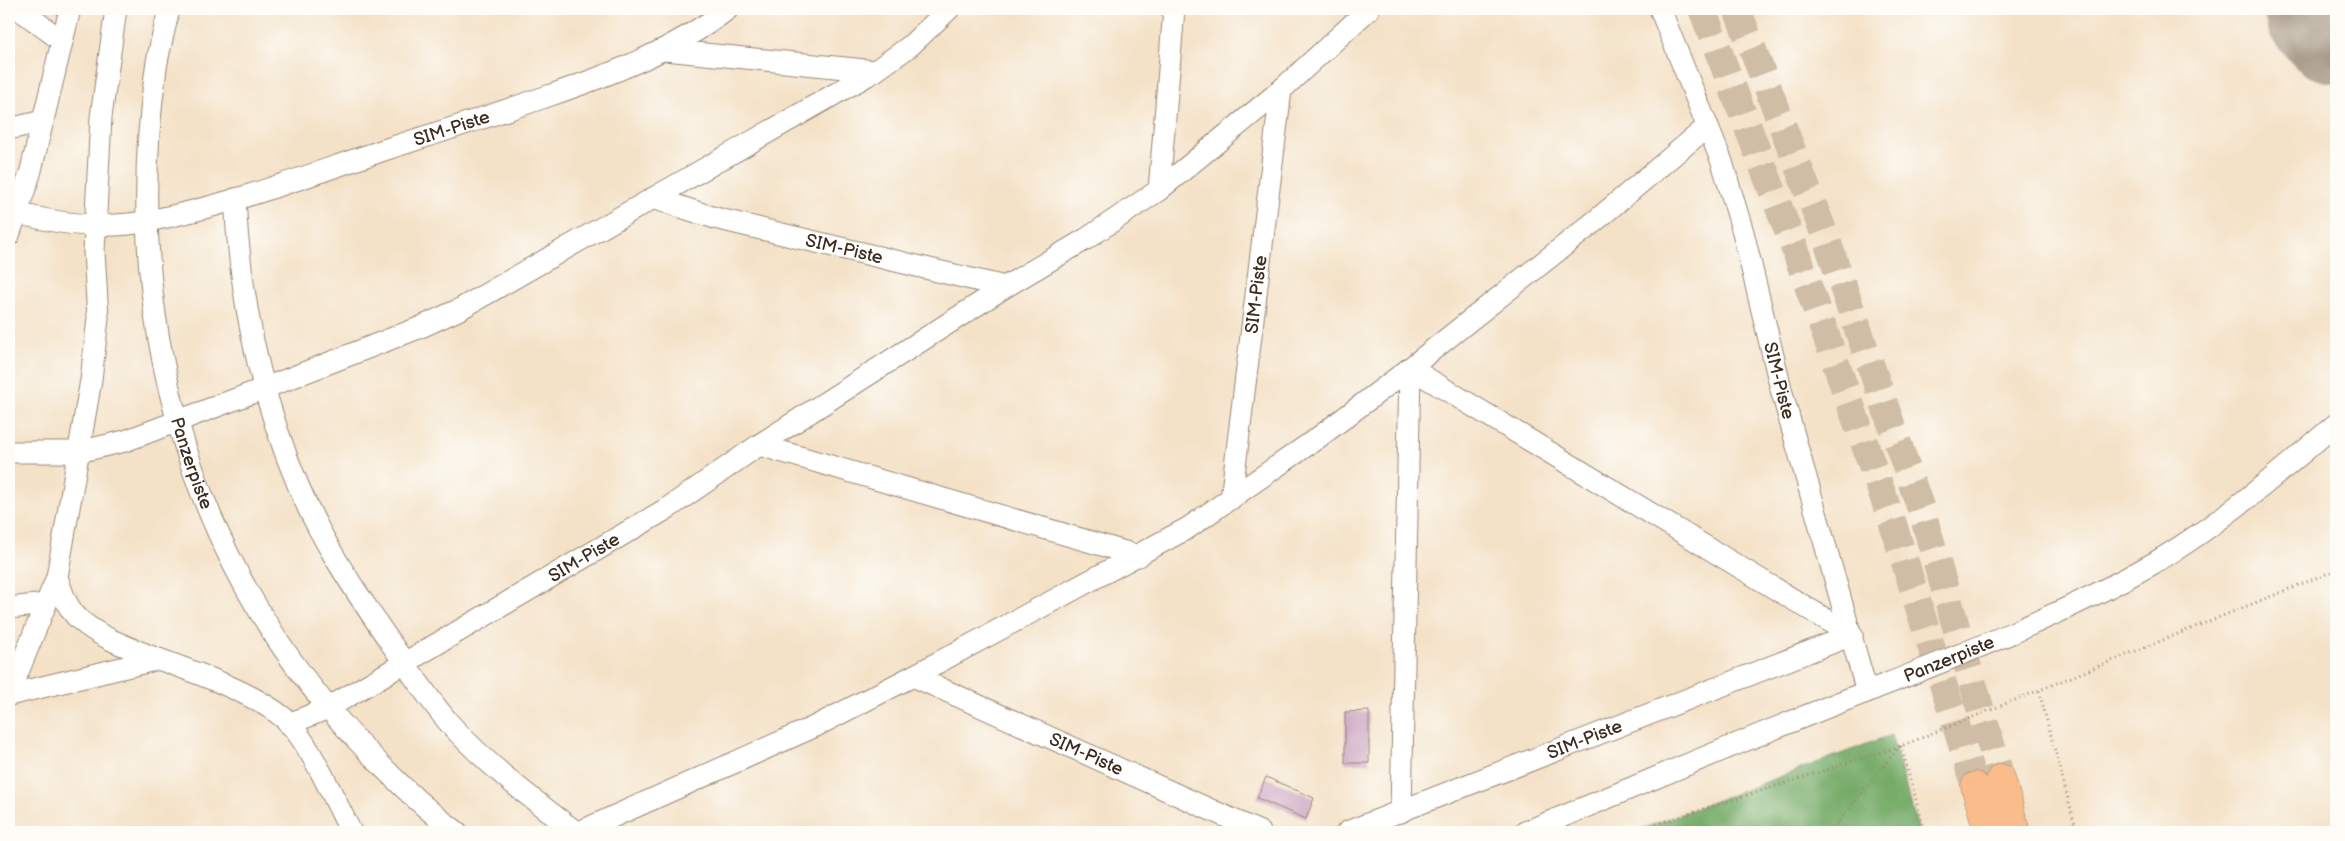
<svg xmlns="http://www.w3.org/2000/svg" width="2345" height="841" font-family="'Balsamiq Sans',sans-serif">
<rect width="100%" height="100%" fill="#fdfcf7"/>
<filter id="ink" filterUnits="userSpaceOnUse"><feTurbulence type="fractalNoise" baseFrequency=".02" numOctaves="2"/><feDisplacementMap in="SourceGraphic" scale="10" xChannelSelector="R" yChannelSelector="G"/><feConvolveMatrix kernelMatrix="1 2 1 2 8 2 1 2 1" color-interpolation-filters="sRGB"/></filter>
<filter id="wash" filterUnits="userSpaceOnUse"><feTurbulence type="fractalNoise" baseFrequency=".0096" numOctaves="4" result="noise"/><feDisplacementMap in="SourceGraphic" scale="20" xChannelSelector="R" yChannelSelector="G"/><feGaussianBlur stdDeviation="1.12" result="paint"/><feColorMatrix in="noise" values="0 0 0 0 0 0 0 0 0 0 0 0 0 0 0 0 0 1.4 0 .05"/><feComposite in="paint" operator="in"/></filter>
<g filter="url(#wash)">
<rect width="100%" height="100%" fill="#f4e2c8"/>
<path fill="#76ab67" stroke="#586a42" d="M1891,735L1919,832H1633Z"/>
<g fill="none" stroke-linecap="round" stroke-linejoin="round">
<path stroke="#988673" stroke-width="120" d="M2324,9L2336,23"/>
</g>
<g id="blocks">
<path fill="#caa1c1" d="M1369,711V763H1345V712Z
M1266,777L1314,798L1306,819L1257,798Z"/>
</g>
</g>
<g filter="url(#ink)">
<use href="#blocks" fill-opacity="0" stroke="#988673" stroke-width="1"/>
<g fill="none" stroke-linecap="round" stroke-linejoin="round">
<path stroke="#cfbda6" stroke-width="28" stroke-dasharray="28 14" stroke-linecap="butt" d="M1702,9L1795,249L1892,521L1975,786
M1737,9L1826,238L1922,512L2001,778"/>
<g stroke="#988673" stroke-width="23">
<g id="minor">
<path d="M19,9L62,41"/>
<path d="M116,9L101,117L94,251L98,318L91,380L57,577C62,592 67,609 80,620C101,638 125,646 150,656C191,671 251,691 284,718C307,737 336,803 351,832"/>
<path id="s1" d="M169,9C165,28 159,48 156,68C121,312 186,556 355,738C386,771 420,806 457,832"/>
<path id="s2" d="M1660,9L1722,162L1743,232L1782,393L1867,692"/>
<path d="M665,50L875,71"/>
<path d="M9,129L43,121"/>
<path d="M1159,190L1174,9"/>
<path id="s3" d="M653,198L715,218L1005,287"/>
<path d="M235,199C240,296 260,395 298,485C321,541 356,592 390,642C409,669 428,699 450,724C488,766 532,799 576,832"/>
<path id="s4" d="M17,213C59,224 105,230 148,221C229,206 308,175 387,149C440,132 493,115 545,97C610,75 673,51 728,9"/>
<path d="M9,235L30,174L70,9"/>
<path d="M1410,368L1852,635"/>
<path d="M759,445L1139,556"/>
<path d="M9,452H78L125,441L265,388L421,327L460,309L875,71L910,46L949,9"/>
<path id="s5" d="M1231,499L1281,90"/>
<path d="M9,608L46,604"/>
<path id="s6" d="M913,676L1260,832"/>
<path d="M9,694L57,577"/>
<path d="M9,695L159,659"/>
<path id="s7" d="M289,724L328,708L668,508L759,445L1005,287L1086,239L1159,190L1281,90L1369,9"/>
<path d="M1401,812L1410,368"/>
<path d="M579,832L816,726L913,676L1188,528L1319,437L1410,368L1594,222L1708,126"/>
<path id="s8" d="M1347,832L1852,635"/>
<path id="s9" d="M1525,832C1623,792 1720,750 1818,711C1931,666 2047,624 2154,563C2219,525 2279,473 2336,424"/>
</g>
</g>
<g stroke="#988673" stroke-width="29">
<path id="highway" d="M2001,778L2016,832
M1975,786L1988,832"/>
</g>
<path stroke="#988673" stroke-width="3" stroke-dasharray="1 4" stroke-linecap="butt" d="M2039,691L2077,832
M1901,746L1925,832
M1632,832L1901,746L2336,570
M1830,832L1900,746"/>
<use href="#minor" stroke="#fff" stroke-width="21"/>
<use href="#highway" stroke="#f9bc8a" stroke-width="28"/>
</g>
</g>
<g text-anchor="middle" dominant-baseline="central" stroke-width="4" stroke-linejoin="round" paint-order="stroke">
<g font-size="18" fill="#3b2a1e" stroke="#fdfcf7">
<text stroke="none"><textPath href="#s4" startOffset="450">SIM-Piste</textPath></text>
<text stroke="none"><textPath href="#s3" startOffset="198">SIM-Piste</textPath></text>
<text stroke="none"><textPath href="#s5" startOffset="206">SIM-Piste</textPath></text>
<text stroke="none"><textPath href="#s2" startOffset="391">SIM-Piste</textPath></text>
<text stroke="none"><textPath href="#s1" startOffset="461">Panzerpiste</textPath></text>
<text stroke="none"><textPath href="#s7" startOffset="339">SIM-Piste</textPath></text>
<text stroke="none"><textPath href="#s9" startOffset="458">Panzerpiste</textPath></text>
<text stroke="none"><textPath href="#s8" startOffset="255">SIM-Piste</textPath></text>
<text stroke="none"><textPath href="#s6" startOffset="190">SIM-Piste</textPath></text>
</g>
</g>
<rect width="2345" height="841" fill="none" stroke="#fdfcf7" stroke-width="30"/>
</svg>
